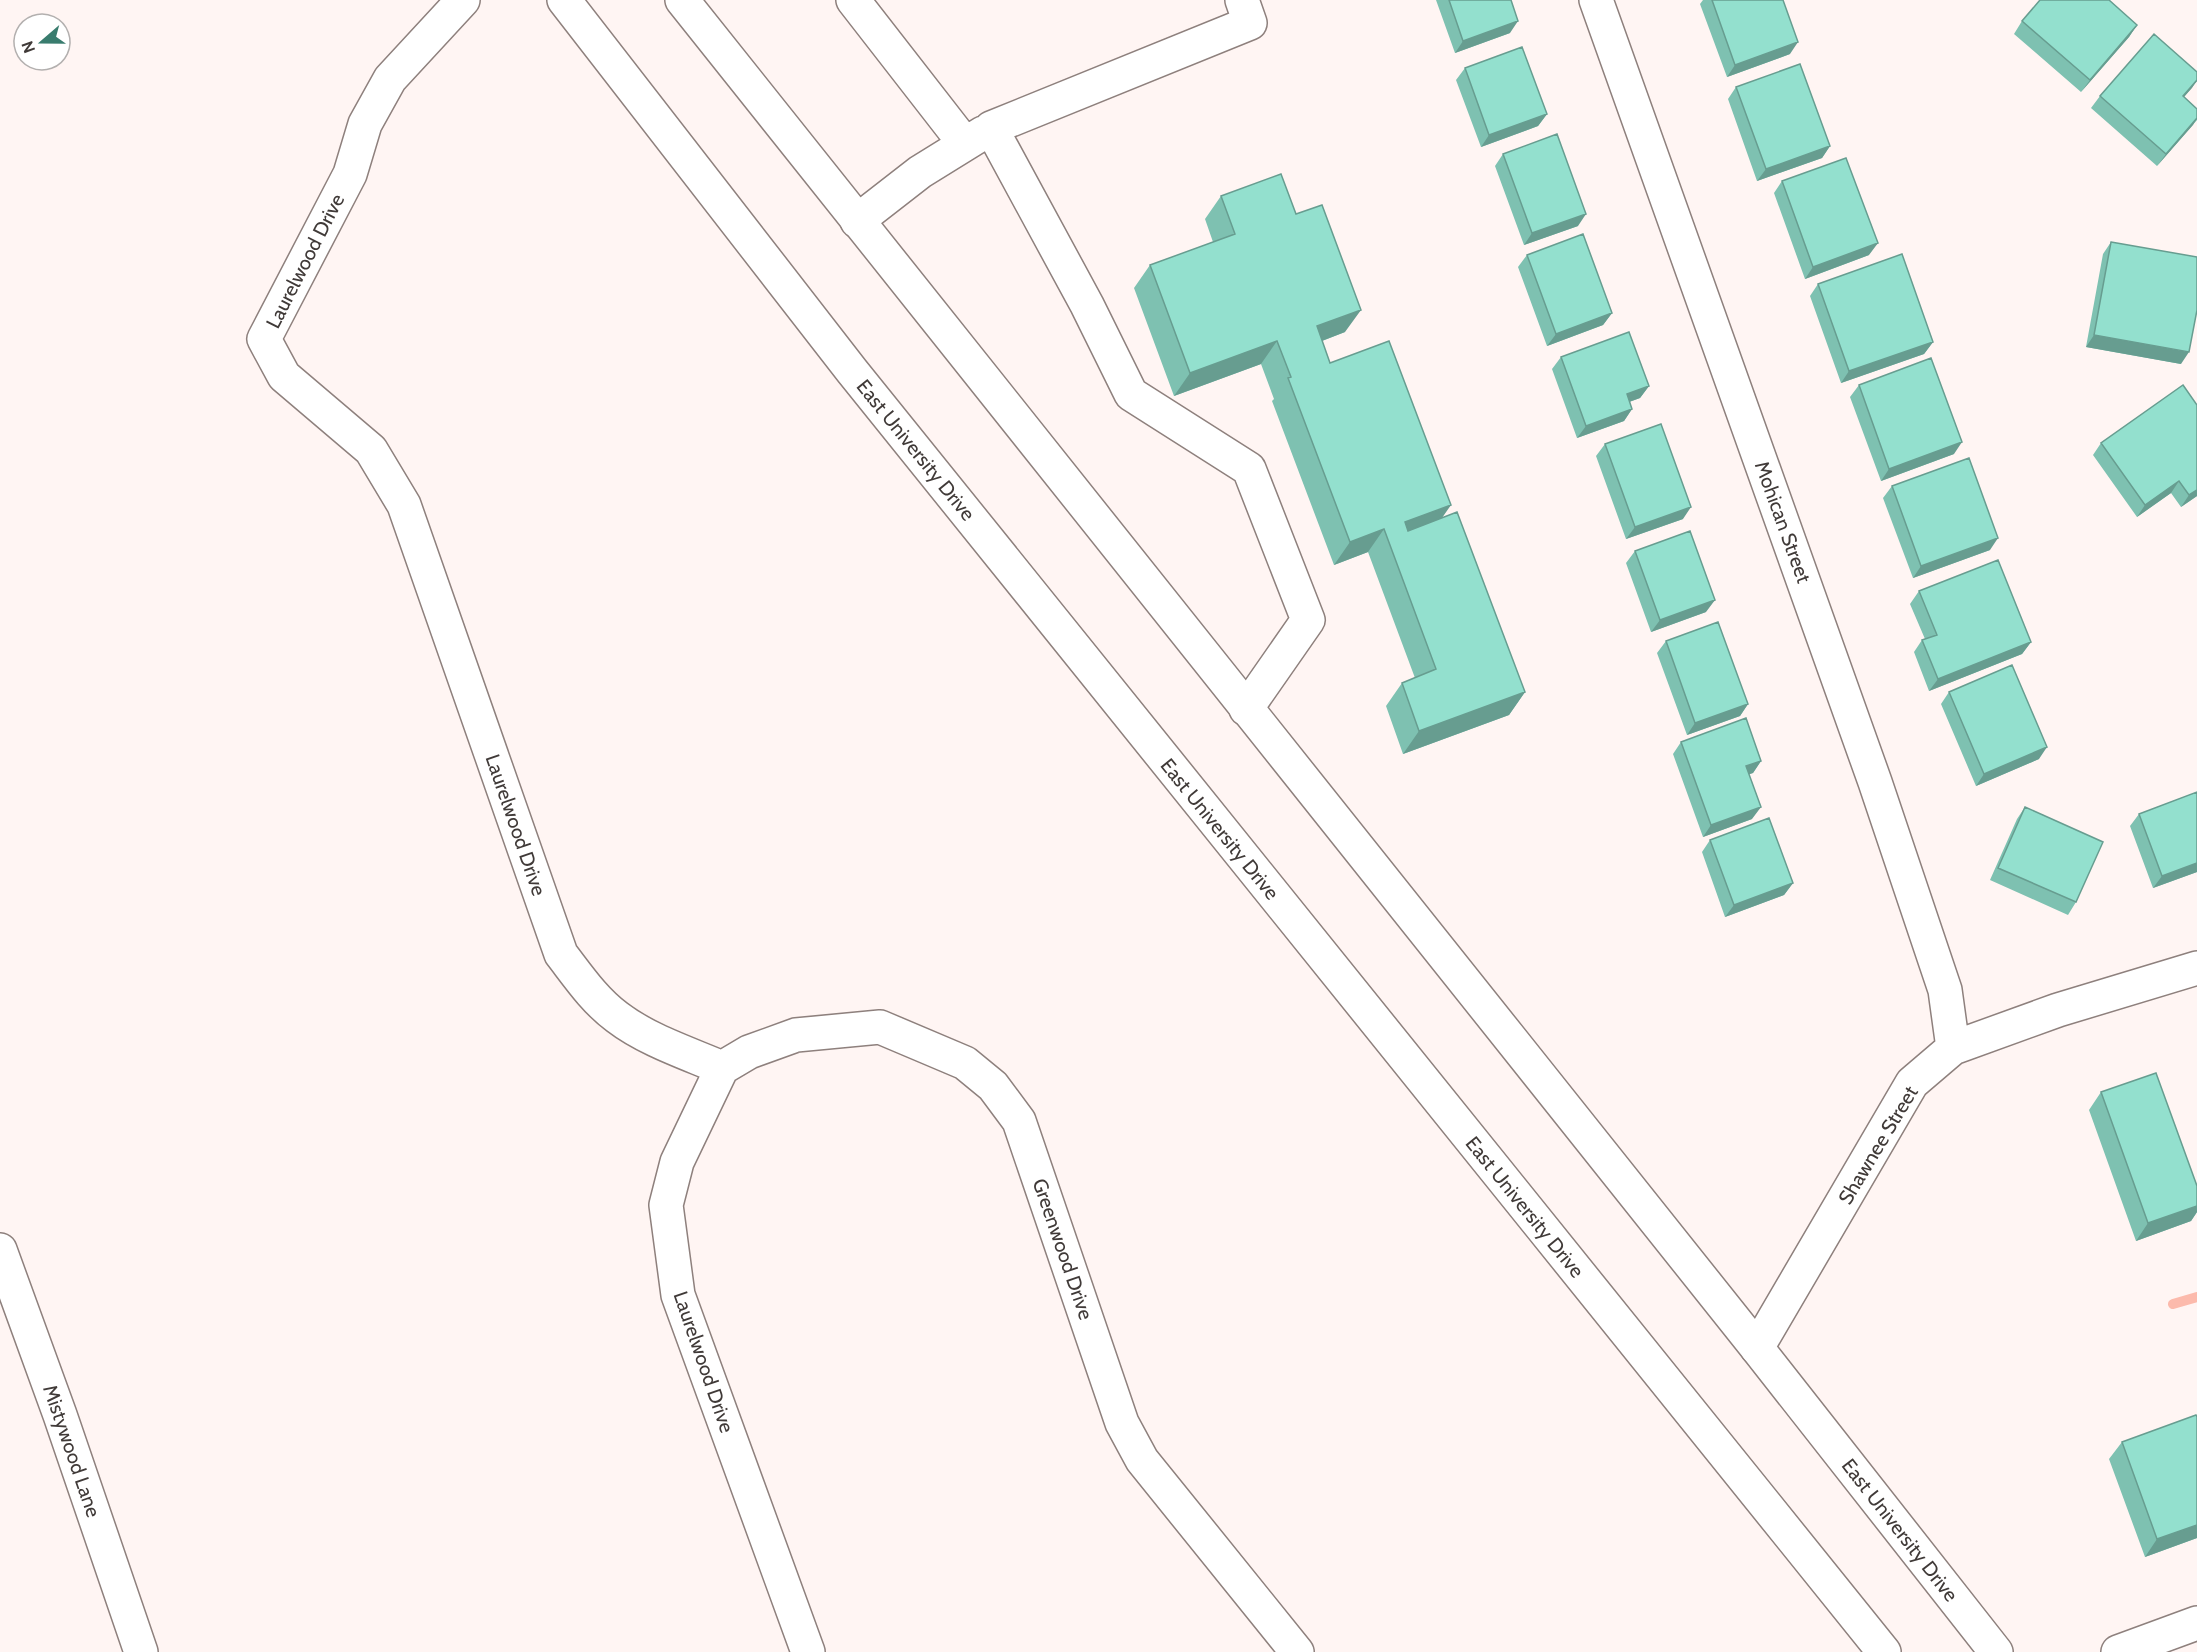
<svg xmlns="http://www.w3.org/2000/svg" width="2197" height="1652" font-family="Cabin,sans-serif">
<rect width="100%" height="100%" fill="#fff5f3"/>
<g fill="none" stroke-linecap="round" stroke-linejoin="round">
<path stroke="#fcbaac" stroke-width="10" d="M2173,1304L2197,1297"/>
<g stroke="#8e807d" stroke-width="36">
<path id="minor" d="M463,0L390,79L365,124L350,174L264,339L284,376L371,450L404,505L561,954C578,976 594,1000 617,1017C647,1040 687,1053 722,1068
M853,0L965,144
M1242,0L1250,23L991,128L1087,305L1131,394L1249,469L1308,620L1246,709
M1596,0L1875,782L1945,990L1953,1048
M857,221L920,172L983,133
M722,1068L749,1052L796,1035L880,1027L965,1063L993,1086L1019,1121L1122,1423L1142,1460L1297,1652
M722,1068L677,1162L666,1205L678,1295L808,1652
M0,1250L60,1415L141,1652
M1757,1348L1912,1083L1953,1048L2058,1010L2197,968
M2118,1652L2197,1623"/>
</g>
<g stroke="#8e807d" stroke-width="36">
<path id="major" d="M564,0L852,371L1884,1652
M682,0L1757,1348L1996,1652"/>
</g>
<use href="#minor" stroke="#fff" stroke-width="33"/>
<use href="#major" stroke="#fff" stroke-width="33"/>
</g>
<path fill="#7ec1b1" d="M1436,0H1511L1510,33L1455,53Z
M1703,0H1783L1790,54L1727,77L1700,4Z
M2022,21L2137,25L2129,37L2081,92L2014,34Z
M1465,68L1547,114L1538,126L1481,147L1456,80Z
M2197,72V81L2184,97L2197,109V120L2157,166L2091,108L2100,96Z
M1736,87L1830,146L1822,158L1757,181L1728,99Z
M1503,154L1578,226L1524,245L1495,166Z
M1782,181L1869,255L1805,279L1774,193Z
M1221,196L1296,214L1345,332L1322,341L1330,363L1442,518L1525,692L1509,715L1403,754L1386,706L1402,683L1415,678L1368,552L1334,565L1272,401L1274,399L1261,364L1174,396L1134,288L1150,265L1213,242L1205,219Z
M2111,242L2181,364L2086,347L2103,254Z
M1527,255L1612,313L1603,325L1547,346L1518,267Z
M1818,284L1933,342L1924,354L1841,383L1810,296Z
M1561,357L1649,386L1640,398L1629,402L1632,409L1624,421L1577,438L1552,369Z
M1859,385L1954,454L1881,481L1850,397Z
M2197,405V496L2181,507L2171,493L2137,517L2093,455L2101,443Z
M1605,444L1683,519L1626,539L1596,456Z
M1892,486L1990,550L1913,578L1883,498Z
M1635,551L1706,612L1651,632L1626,563Z
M1919,591L2031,642L2022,654L1929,691L1914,652L1922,640L1925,639L1910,604Z
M1666,641L1748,704L1740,716L1687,735L1657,653Z
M1949,692L2039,759L1976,786L1941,704Z
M1681,742L1761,761L1753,773L1749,774L1752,819L1703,837L1673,754Z
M2197,792V872L2153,888L2130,826L2139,814Z
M2025,807L2076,902L2068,915L1990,880L2017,819Z
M1710,840L1793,883L1784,895L1725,917L1702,852Z
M2101,1092L2197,1186V1212L2191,1221L2136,1241L2089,1110Z
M2197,1417V1538L2145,1557L2109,1459L2122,1442Z"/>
<path fill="#679d90" d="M1518,21L1510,33L1455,53L1463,41Z
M2137,25L2129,37L2081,92L2090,80Z
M1798,42L1790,54L1727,77L1735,65Z
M2197,80L2192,88L2174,108L2183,96Z
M1547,114L1538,126L1481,147L1489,135Z
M2197,118L2193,125L2157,166L2166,154Z
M1830,146L1822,158L1757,181L1766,169Z
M1586,214L1578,226L1524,245L1532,233Z
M1878,243L1869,255L1805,279L1813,267Z
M1361,310L1345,332L1301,349L1317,326Z
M1612,313L1603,325L1547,346L1556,334Z
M2094,335L2189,352L2181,364L2086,347Z
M1277,341L1261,364L1174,396L1190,373Z
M1933,342L1924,354L1841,383L1849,371Z
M1649,386L1640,398L1618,406L1627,394Z
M1632,409L1624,421L1577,438L1586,426Z
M1962,442L1954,454L1881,481L1889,469Z
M2179,481L2171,493L2137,517L2145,505Z
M2197,490V496L2181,507L2189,495Z
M1451,505L1435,528L1389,545L1405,522Z
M1691,507L1683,519L1626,539L1635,527Z
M1384,529L1368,552L1334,565L1350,542Z
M1998,538L1990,550L1913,578L1921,566Z
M1715,600L1706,612L1651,632L1660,620Z
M2031,642L2022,654L1929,691L1938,679Z
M1525,692L1509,715L1403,754L1419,731Z
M1748,704L1740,716L1687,735L1695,723Z
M2047,747L2039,759L1976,786L1984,774Z
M1761,761L1753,773L1738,778L1746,766Z
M1761,807L1752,819L1703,837L1711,825Z
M2197,863V872L2153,888L2162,876Z
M1793,883L1784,895L1725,917L1734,905Z
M2197,1206V1212L2191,1221L2136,1241L2148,1223Z
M2197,1525V1538L2145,1557L2157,1539Z"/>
<path fill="#93e0ce" stroke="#679d90" stroke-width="1.5" d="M1449,0H1511L1518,21L1463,41Z
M1712,0H1783L1798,42L1735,65Z
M2040,0H2109L2137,25L2090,80L2022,21Z
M2154,34L2197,72V80L2183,96L2197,109V118L2166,154L2100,96Z
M1522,47L1547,114L1489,135L1465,68Z
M1800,64L1830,146L1766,169L1736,87Z
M1557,134L1586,214L1532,233L1503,154Z
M1846,158L1878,243L1813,267L1782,181Z
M1281,174L1296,214L1322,205L1361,310L1317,326L1330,363L1389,341L1451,505L1405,522L1408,531L1457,512L1525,692L1419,731L1402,683L1436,669L1384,529L1350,542L1288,378L1291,377L1277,341L1190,373L1150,265L1235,234L1221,196Z
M1583,234L1612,313L1556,334L1527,255Z
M2111,242L2197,257V310L2189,352L2094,335Z
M1902,254L1933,342L1849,371L1818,284Z
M1629,332L1649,386L1627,394L1632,409L1586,426L1561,357Z
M1931,358L1962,442L1889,469L1859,385Z
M2183,385L2197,405V490L2189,495L2179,481L2145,505L2101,443Z
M1661,424L1691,507L1635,527L1605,444Z
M1969,458L1998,538L1921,566L1892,486Z
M1690,531L1715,600L1660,620L1635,551Z
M1998,560L2031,642L1938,679L1922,640L1937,635L1919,591Z
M1718,622L1748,704L1695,723L1666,641Z
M2012,665L2047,747L1984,774L1949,692Z
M1746,718L1761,761L1746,766L1761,807L1711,825L1681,742Z
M2197,792V863L2162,876L2139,814Z
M2025,807L2103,842L2076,902L1998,868Z
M1769,818L1793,883L1734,905L1710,840Z
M2156,1073L2197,1186V1206L2148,1223L2101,1092Z
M2196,1415L2197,1417V1525L2157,1539L2122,1442Z"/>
<g text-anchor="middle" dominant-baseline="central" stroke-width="4.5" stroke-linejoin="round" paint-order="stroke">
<g font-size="20" fill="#403a38" stroke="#fff">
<text transform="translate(305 261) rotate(-63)">Laurelwood Drive</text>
<text transform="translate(916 450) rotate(51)">East University Drive</text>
<text transform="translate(1783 522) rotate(70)">Mohican Street</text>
<text transform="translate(516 825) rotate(71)">Laurelwood Drive</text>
<text transform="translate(1220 829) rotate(51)">East University Drive</text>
<text transform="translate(1878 1145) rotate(-59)">Shawnee Street</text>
<text transform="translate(1525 1207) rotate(51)">East University Drive</text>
<text transform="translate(1063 1249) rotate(71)">Greenwood Drive</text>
<text transform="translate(704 1362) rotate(71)">Laurelwood Drive</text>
<text transform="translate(72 1451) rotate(71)">Mistywood Lane</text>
<text transform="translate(1900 1530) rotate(52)">East University Drive</text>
</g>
</g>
<g transform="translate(42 42) rotate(250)"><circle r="28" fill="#ffffff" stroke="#b3b0af" stroke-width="1.5"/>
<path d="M0-4.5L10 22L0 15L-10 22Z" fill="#397c6e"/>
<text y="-9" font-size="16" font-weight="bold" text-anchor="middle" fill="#403a38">N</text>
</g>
</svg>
